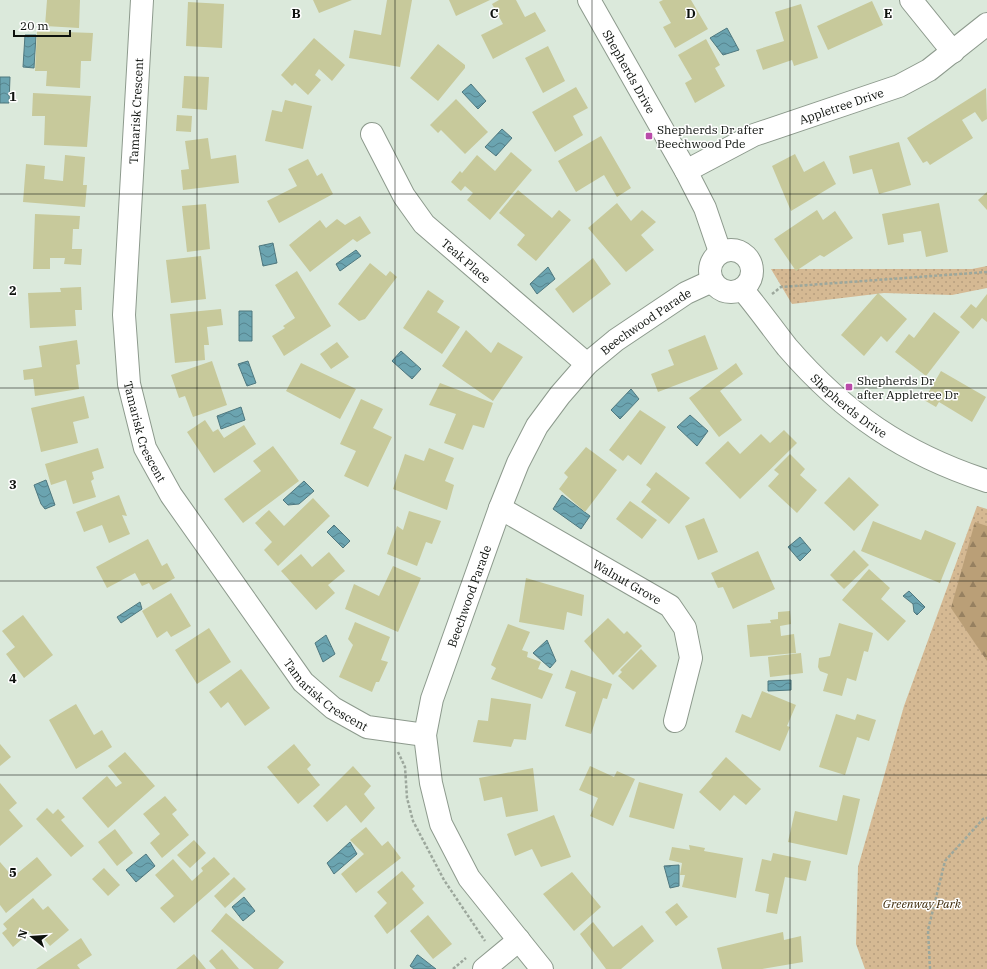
<svg xmlns="http://www.w3.org/2000/svg" width="987" height="969" font-family="'IBM Plex Serif',serif">
<defs>
<pattern id="grass-dots" width="8" height="8" patternUnits="userSpaceOnUse"><rect width="8" height="8" fill="#d5b993"/><path d="M2 2h.1M6 6h.1" fill="none" stroke="#b69e7e" stroke-width="1.8" stroke-linecap="round"/></pattern>
<pattern id="forest-firs" width="22" height="20" patternUnits="userSpaceOnUse"><rect width="22" height="20" fill="#ba9f77"/><path d="M5 1l3.5 6h-7zM16 11l3.5 6h-7z" fill="#968060"/></pattern>
<pattern id="water-waves" width="16" height="10" patternUnits="userSpaceOnUse"><rect width="16" height="10" fill="#6ba4b0"/><path d="M0 5q4-4 8 0t8 0" fill="none" stroke="#56848e"/></pattern>
</defs>
<rect width="100%" height="100%" fill="#dbe9db"/>
<path fill="url(#grass-dots)" d="M987,266V288L952,295L884,293L792,304L771,269H972Z
M977,506L987,509V969H865L856,944L858,867L904,706Z"/>
<path fill="url(#forest-firs)" d="M975,522L987,526V661L951,608Z"/>
<path fill="url(#water-waves)" stroke="#4f787f" d="M727,28L739,50L723,55L710,38Z
M25,35H36L34,68L23,67Z
M0,77H10L9,103H0Z
M471,84L486,101L478,109L462,92Z
M502,129L512,138L496,156L485,147Z
M273,243L277,263L263,266L259,246Z
M356,250L361,256L340,271L336,264Z
M548,267L555,279L537,294L530,284Z
M239,311H252V341H239Z
M401,351L421,369L412,379L392,361Z
M248,361L256,383L247,386L238,364Z
M631,389L639,399L620,419L611,410Z
M241,407L245,420L221,429L217,416Z
M690,415L708,431L697,446L677,427Z
M46,480L55,505L45,509L41,504L34,485Z
M304,481L314,491L299,504L288,505L283,500Z
M562,495L590,516L581,529L553,509Z
M334,525L350,541L343,548L327,532Z
M800,537L811,550L800,561L788,547Z
M909,591L925,607L917,615L914,612L913,604L903,596Z
M140,602L142,609L121,623L117,617Z
M326,635L335,654L323,662L315,643Z
M547,640L556,661L550,668L533,653Z
M791,680V690L768,691V681Z
M350,842L357,854L334,874L327,863Z
M146,854L155,866L136,882L126,870Z
M679,865V886L670,888L664,866Z
M244,897L255,911L243,921L232,907Z
M417,955H418L436,969H414L410,966Z"/>
<path fill="#c7c99b" d="M47,0H80L79,28L45,26Z
M313,0H352L319,13Z
M387,0H412L400,67L349,58L354,30L381,35Z
M449,0H490L456,16Z
M499,0H516L525,17L535,12L546,31L493,59L481,35L503,24L492,4Z
M663,0H691L708,29L675,48L663,27L671,23L659,2Z
M872,1L883,25L828,50L817,26Z
M188,2L224,4L222,48L186,46Z
M801,4L818,58L794,66L792,60L763,70L756,50L784,41L775,12Z
M37,31L93,33L91,61H81L80,88L46,86L47,71H35Z
M314,38L345,65L332,81L319,69L315,75L321,80L308,95L295,83L292,86L281,75Z
M706,39L720,65L715,68L725,86L695,103L685,83L692,79L678,55Z
M438,44L465,65V68L438,101L410,78Z
M548,46L565,81L543,93L525,58Z
M184,76L209,77L207,110L182,108Z
M576,87L588,108L573,116L583,135L555,152L532,112Z
M986,88L987,119L982,122L975,112L962,120L973,138L930,165L927,161L923,163L907,138Z
M33,93L91,96L87,147L44,145L45,116H32Z
M456,99L488,132L465,154L441,130L438,133L430,125Z
M285,100L312,106L303,149L265,141L272,110L282,112Z
M177,115L192,116L191,132L176,131Z
M601,136L631,188L617,197L604,175L576,192L558,161Z
M208,138L211,159L236,155L239,183L183,190L181,170L189,169L185,141Z
M899,142L911,185L879,194L872,169L853,174L849,156Z
M511,152L532,170L490,220L467,200L473,193L465,186L461,191L451,182L460,171L462,173L477,155L495,171Z
M795,154L804,172L824,161L836,184L791,211L772,166Z
M65,155L85,157L83,185H87L85,207L23,202L26,164L45,166L44,179L63,181Z
M308,159L317,176L322,173L333,194L279,223L267,201L297,186L288,169Z
M518,190L552,218L559,210L571,220L536,261L517,245L525,235L499,213Z
M987,192V210L978,200Z
M617,203L631,221L642,210L656,222L641,235L654,250L626,272L588,228Z
M939,203L948,252L926,257L921,231L903,234L904,242L888,245L882,214Z
M206,204L210,249L187,252L182,206Z
M817,210L823,220L835,211L853,238L824,257L820,255L796,271L774,239Z
M35,214L80,216L79,229H73L72,249H82L81,265L64,264L65,258H50V269H33Z
M360,216L371,233L357,242L353,239L310,272L289,245L320,220L326,228L337,219L345,225Z
M201,256L206,299L171,303L166,260Z
M593,258L611,284L573,313L555,289Z
M370,263L386,276L390,271L397,277L365,319L359,321L338,304Z
M297,271L331,326L284,356L272,336L285,328L283,326L295,318L275,285Z
M81,287L82,310H75L76,326L30,328L28,293L61,292L60,288Z
M428,290L444,301L437,312L460,327L442,354L403,328Z
M878,293L907,319L887,342L881,336L864,356L841,335Z
M987,294V322L982,318L973,329L960,317L971,304L976,308Z
M221,309L223,325L207,327L209,345H204L205,360L175,363L170,314Z
M934,312L960,332L926,376L895,352L909,334L914,338Z
M466,330L491,353L498,342L523,357L493,401L442,366Z
M705,335L718,369L658,392L651,374L674,365L668,350Z
M77,340L80,364L76,365L79,389L35,396L33,379L24,380L23,370L42,367L39,346Z
M337,342L349,357L331,369L320,354Z
M212,361L227,405L193,417L185,396L179,398L171,375Z
M301,363L356,389L340,419L286,391Z
M736,363L743,374L720,391L742,420L719,437L689,398Z
M941,371L986,397L972,422L939,402L936,407L924,400Z
M440,383L493,403L484,428L473,425L463,450L444,443L456,414L429,405Z
M84,396L89,418L73,422L78,443L41,452L31,408Z
M361,399L383,409L373,428L392,437L368,487L344,476L356,451L340,444Z
M640,410L666,427L641,465L628,455L623,461L609,450Z
M205,420L213,432L218,429L224,438L244,425L256,444L214,473L187,432Z
M784,430L797,443L740,499L705,463L728,441L740,454L761,434L770,443Z
M273,446L299,481L243,523L224,499L261,471L253,461Z
M586,447L617,470L585,512L559,489L568,477L564,473Z
M98,448L104,468L92,472L94,479L91,481L96,497L73,504L66,480L51,485L45,464Z
M429,448L454,458L445,481L454,485L447,510L393,489L405,454L424,461Z
M790,454L805,469L800,475L817,490L797,513L768,486L779,474L774,470Z
M656,472L690,498L669,524L641,502L651,489L646,485Z
M849,477L879,505L854,531L824,503Z
M119,495L127,516L122,515L130,534L109,543L102,525L84,532L76,512Z
M313,498L330,516L278,566L264,550L272,542L255,523L269,510L284,526Z
M630,501L657,520L642,539L616,519Z
M409,511L441,521L432,544L426,542L417,566L387,554L397,526L403,530Z
M704,518L718,552L698,560L685,526Z
M873,521L921,540L925,530L956,543L940,583L861,551Z
M148,539L162,566L167,563L175,578L153,590L149,583L142,586L135,573L107,588L96,567Z
M854,550L869,565L844,589L830,575Z
M758,551L775,589L733,609L723,587L718,588L711,573Z
M329,552L345,571L328,585L335,593L316,610L281,571L301,554L312,567Z
M393,566L421,578L398,632L345,609L354,584L379,596Z
M869,569L890,588L881,599L906,621L888,641L842,600Z
M526,578L584,595L582,616L567,612L564,630L519,622Z
M171,593L191,626L171,637L167,631L157,638L142,611Z
M790,611L791,624L780,626L781,636L794,634L796,653L750,657L747,625L771,623L770,620L778,619V612Z
M23,615L53,655L24,678L6,654L15,647L2,631Z
M608,618L624,634L627,631L642,646L613,675L584,641Z
M355,622L390,637L381,660L388,662L379,682H376L372,692L339,677L353,645L348,639Z
M839,623L873,633L868,652L864,651L856,681L847,678L842,696L823,691L828,674L820,671L818,667L819,658L830,656Z
M508,624L530,632L522,650L528,652L527,657L541,662L538,669L553,674L542,699L491,679L496,668L491,665Z
M209,628L231,662L197,684L175,650Z
M641,649L657,666L633,690L618,676L622,672L620,670Z
M801,653L803,673L770,677L768,657Z
M241,669L270,708L245,726L228,702L221,708L209,692Z
M571,670L612,684L607,699L603,698L591,734L565,726L576,692L565,688Z
M762,691L796,705L787,726L790,727L780,751L735,732L742,714L751,718Z
M491,698L531,704L526,740L514,739L511,747L473,742L478,720L488,721Z
M76,704L94,735L102,730L112,747L76,769L49,720Z
M836,714L855,720L857,714L876,720L869,741L857,737L845,775L819,767Z
M0,744L11,757L0,766Z
M294,744L311,765L307,769L320,785L298,804L267,767Z
M125,752L155,786L108,828L82,798L107,776L116,787L122,783L108,766Z
M726,757L761,789L746,805L734,795L720,811L699,792L713,776L711,774Z
M353,766L371,786L364,794L375,808L361,823L346,805L327,822L313,806Z
M590,766L614,777L617,771L635,779L613,826L590,816L598,798L579,790Z
M533,768L538,811L506,817L502,797L484,801L479,778Z
M639,782L683,794L674,829L629,817Z
M0,783L17,803L9,810L23,826L0,846Z
M843,795L860,799L847,855L788,842L795,811L837,821Z
M165,796L177,810L172,814L189,835L162,858L150,843L160,834L143,814Z
M47,808L53,814L58,809L65,817L61,820L84,846L71,857L36,819Z
M554,815L571,857L541,867L532,849L515,856L507,834Z
M366,827L382,846L388,841L401,858L356,893L341,874L364,854L350,840Z
M115,829L133,853L117,866L98,842Z
M194,840L206,853L190,868L177,855Z
M689,845L705,848L704,851L743,858L736,898L682,887L685,875H680L682,863L669,860L672,847L690,850Z
M773,853L811,861L806,881L785,877L777,914L766,912L769,894L755,891L762,859L771,861Z
M37,857L52,875L6,913L0,905V862L13,877Z
M214,857L230,874L174,923L160,908L174,896L155,875L173,859L192,881L203,871L201,868Z
M104,868L120,885L108,896L92,879Z
M402,871L415,886L412,889L424,903L387,934L374,916L387,903L377,892Z
M572,872L601,907L574,931L543,894Z
M234,877L246,889L225,908L214,896Z
M33,898L43,910L48,906L69,930L50,946L40,934L35,938L30,932L13,947L2,933L7,929L3,924Z
M677,903L688,917L676,926L665,912Z
M226,913L284,962L278,969H254L211,931Z
M428,915L452,944L433,959L410,931Z
M593,922L613,947L642,925L654,941L621,969H606L580,934Z
M783,932L784,940L801,936L803,962L762,969H722L717,948Z
M81,938L92,955L77,965L80,969H36Z
M222,949L239,969H216L209,961Z
M194,954L206,969H176Z"/>
<g fill="none" stroke-linecap="round" stroke-linejoin="round">
<g stroke="#8d9a8d" stroke-width="24">
<g id="street">
<path id="s1" d="M142,0L124,315L129,384L145,448L171,495L303,682L333,708L367,727L425,735"/>
<path d="M911,0L953,52"/>
<path id="s2" d="M372,134L404,196L424,224L587,364"/>
<path id="s3" d="M686,171L754,135L899,86L929,70L987,24"/>
<path id="s4" d="M500,508L670,606L685,628L691,658L675,721"/>
<path d="M484,969L519,940"/>
<path id="s5" d="M542,969L469,878L441,824L431,783L425,735L432,699L500,508L518,463L537,426L560,395L587,364L616,340L686,293L712,281"/>
</g>
</g>
<g stroke="#8d9a8d" stroke-width="24">
<g id="secondary">
<path id="s6" d="M589,0L686,171L705,208L720,252"/>
<circle cx="731" cy="271" r="21"/>
<path id="s7" d="M742,289C758,308 772,328 787,347C844,413 904,454 987,481"/>
</g>
</g>
<path stroke="#9ca79c" stroke-width="2.5" stroke-dasharray="3 2" stroke-linecap="butt" d="M772,294L781,287L987,272
M398,752L405,767L407,798L413,821L444,880L485,941
M453,969L466,958
M930,969L928,930L945,861L983,819L987,818"/>
<use href="#street" stroke="#fff" stroke-width="22"/>
<use href="#secondary" stroke="#fff" stroke-width="22"/>
</g>
<path fill="none" stroke="#0d110d" stroke-width="1" stroke-opacity="0.55" d="M197,0V969M395,0V969M592,0V969M790,0V969M0,194H987M0,388H987M0,581H987M0,775H987"/>
<g fill="#b94baa" stroke="#fff" stroke-width="1.5">
<rect x="645" y="132" width="8" height="8" rx="2"/>
<rect x="845" y="383" width="8" height="8" rx="2"/>
</g>
<g text-anchor="middle" dominant-baseline="central" stroke-width="3" stroke-linejoin="round" paint-order="stroke">
<g font-size="12" fill="#0d110d" stroke="#fff">
<text stroke="none"><textPath href="#s6" startOffset="82">Shepherds Drive</textPath></text>
<text stroke="none"><textPath href="#s3" startOffset="169">Appletree Drive</textPath></text>
<text transform="translate(136 111) rotate(-87)">Tamarisk Crescent</text>
<text stroke="none"><textPath href="#s2" startOffset="160">Teak Place</textPath></text>
<text stroke="none"><textPath href="#s5" startOffset="750">Beechwood Parade</textPath></text>
<text stroke="none"><textPath href="#s7" startOffset="159">Shepherds Drive</textPath></text>
<text stroke="none"><textPath href="#s1" startOffset="435">Tamarisk Crescent</textPath></text>
<text stroke="none"><textPath href="#s4" startOffset="147">Walnut Grove</textPath></text>
<text stroke="none"><textPath href="#s5" startOffset="414">Beechwood Parade</textPath></text>
<text stroke="none"><textPath href="#s1" startOffset="759">Tamarisk Crescent</textPath></text>
</g>
<g font-size="12" fill="#0d110d" stroke="#fff" text-anchor="start">
<text x="657" y="129">Shepherds Dr after<tspan x="657" dy="14">Beechwood Pde</tspan></text>
<text x="857" y="380">Shepherds Dr<tspan x="857" dy="14">after Appletree Dr</tspan></text>
</g>
<g font-size="12" font-style="italic" fill="#3b2705" stroke="#fff">
<text x="922" y="903">Greenway Park</text>
</g>
</g>
<g font-size="13" text-anchor="middle" font-weight="bold" fill="#0d110d" stroke="#fff" stroke-width="3" stroke-linejoin="round" paint-order="stroke">
<text x="296" y="18">B</text>
<text x="494" y="18">C</text>
<text x="691" y="18">D</text>
<text x="888" y="18">E</text>
<text x="13" y="101">1</text>
<text x="13" y="295">2</text>
<text x="13" y="489">3</text>
<text x="13" y="683">4</text>
<text x="13" y="877">5</text>
</g>
<g transform="translate(32 937) rotate(287)" stroke="#ffffff" stroke-width="3" paint-order="stroke">
<path d="M0-3L7 15L0 10L-7 15Z" fill="#0d110d"/>
<text y="-6" font-size="11" font-weight="bold" text-anchor="middle" fill="#0d110d">N</text>
</g>
<path d="M14 30v6h56v-6" fill="none" stroke="#0d110d" stroke-width="2"/>
<text x="20" y="30" font-size="12" fill="#0d110d" stroke="#ffffff" stroke-width="3" paint-order="stroke">20 m</text>
</svg>
